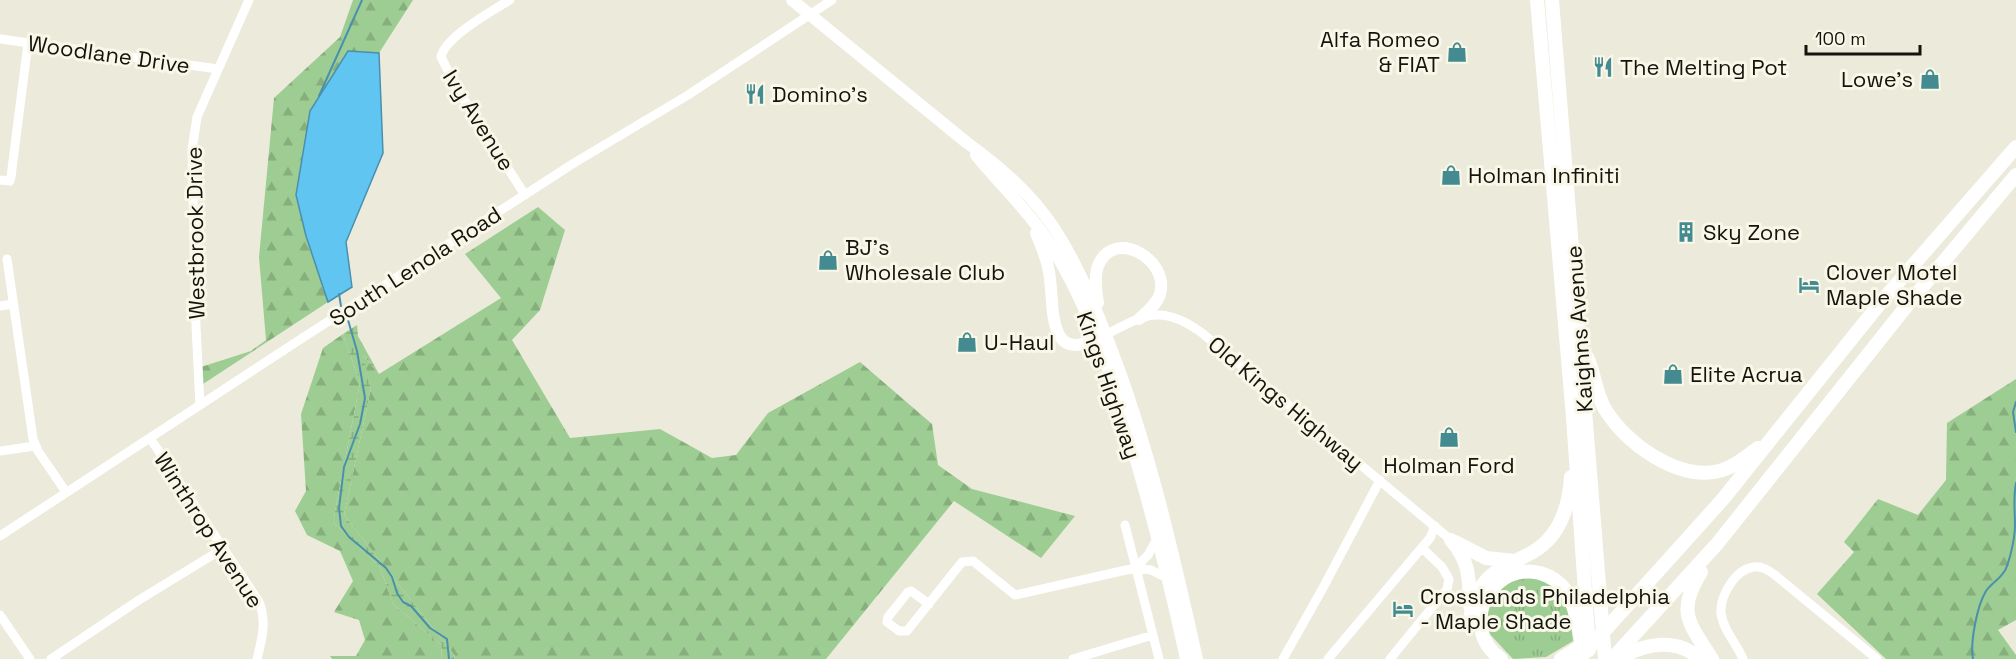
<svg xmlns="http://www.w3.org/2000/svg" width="2016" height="659" font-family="'Space Grotesk',sans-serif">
<defs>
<pattern id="grass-tufts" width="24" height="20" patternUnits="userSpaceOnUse" patternTransform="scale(1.5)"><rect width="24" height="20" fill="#9dcd92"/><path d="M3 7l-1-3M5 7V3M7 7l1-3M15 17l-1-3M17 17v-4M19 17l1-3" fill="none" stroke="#86af7d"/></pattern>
<pattern id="forest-firs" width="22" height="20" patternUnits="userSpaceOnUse" patternTransform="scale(1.5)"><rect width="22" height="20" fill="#9dcd92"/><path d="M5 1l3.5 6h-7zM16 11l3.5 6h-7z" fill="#86af7d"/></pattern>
<pattern id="wetland-marsh" width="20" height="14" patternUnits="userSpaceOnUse" patternTransform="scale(1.5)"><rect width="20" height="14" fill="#9dcd92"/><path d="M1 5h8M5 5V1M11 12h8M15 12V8" fill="none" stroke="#86af7d"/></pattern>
</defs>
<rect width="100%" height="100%" fill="#eceada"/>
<path fill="url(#grass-tufts)" d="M1517,576L1548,580L1569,605L1573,641L1546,657L1513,659L1486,630L1488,601Z"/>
<path fill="url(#forest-firs)" d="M353,0H413L379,53L348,51L296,196L306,236L328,302L203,384L201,367L251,351L266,340L259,257L274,98L340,37Z
M538,207L565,230L540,310L512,340L570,438L660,429L712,458L736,455L768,413L860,362L932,424L938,465L972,489L1075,516L1041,558L954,501L826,659H454L455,656L344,515L371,388L362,354L379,374L501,298L465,254Z
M343,334L360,383L333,522L380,567L393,604L441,645L442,659H332L330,656H356L365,640L359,620L334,612L353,581L340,551L307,535L295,511L306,491L301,414L323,348Z
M2016,379V620L1998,630L2016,655V659H1886L1817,594L1854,552L1844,542L1878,499L1918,515L1946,480L1947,423Z"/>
<path fill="url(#wetland-marsh)" d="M357,325L358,336L379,374L363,355L371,388L344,515L455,656L454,659H442L441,645L393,604L380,567L333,522L360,383L343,334Z"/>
<path fill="#61c5f2" stroke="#4a90ad" stroke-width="1.5" d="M348,51L379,53L383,153L346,242L352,287L328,302L306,236L296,195L310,111Z"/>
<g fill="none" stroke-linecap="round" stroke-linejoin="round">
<path stroke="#4a90ad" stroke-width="2" d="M319,96L362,0
M339,294L341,306
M348,320L357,351L365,398L360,424L344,467L339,508L341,526L349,537L386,568L392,577L397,593L403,602L411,606L430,628L447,639L449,659
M2016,402L2013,412L2016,432
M1973,659C1970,642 1977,606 1986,591C1992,582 2004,577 2007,566C2011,555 2015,537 2015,525C2015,511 2013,498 2016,483"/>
<path stroke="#fff" stroke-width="9" d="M510,0C492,11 445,37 441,57L459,92L525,195
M0,39L218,69
M0,180L10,181L11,177L28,43
M7,259L33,439L38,451L66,492
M0,306L13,304
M1101,337C1143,316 1160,302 1202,333L1451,540
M200,405L196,326L192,150L197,117L249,0
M150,438L259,602C267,621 262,639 257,659
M0,451L35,446
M1125,525L1159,659
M0,536L304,337L574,163L688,95L832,0
M1135,568L1148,555L1157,539
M929,604L911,591L908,592L888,617L887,622L899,631H907L962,562L973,561L1015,595L1135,568L1151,570L1167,578
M0,615L30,659
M51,659L139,600L224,548
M1073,659L1153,635
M1283,659L1324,586L1380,480
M1328,659L1430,538L1435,526
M1390,659L1447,589L1449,579L1442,567L1422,548
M1743,659C1737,644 1723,630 1721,613C1720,596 1735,569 1754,567C1762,566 1768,570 1775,575L1877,659"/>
<path stroke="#fff" stroke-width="12" d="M792,0L966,142C999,166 1031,193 1054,228C1077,263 1094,303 1109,343C1149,445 1173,552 1197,659
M976,155C1001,186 1030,212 1051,246C1095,316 1119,399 1141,478C1158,538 1173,598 1186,659
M1036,233C1041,246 1047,258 1049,272C1055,303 1045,364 1096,339
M1098,303C1096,291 1094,277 1098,266C1113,227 1170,259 1160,294C1157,304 1147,312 1139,319"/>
<path stroke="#fff" stroke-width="14" d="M1537,0L1573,417L1589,650
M1552,0L1605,659
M1587,357C1595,374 1595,392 1605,409C1625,443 1678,481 1719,471C1734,467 1746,457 1758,448
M1451,540C1470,562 1469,578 1470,606
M1455,542L1486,558L1515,561
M1701,572C1676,612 1689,623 1712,659
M1471,613C1474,603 1478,592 1484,583C1496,568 1515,562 1531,553C1559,538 1569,507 1571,477
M1501,659C1458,629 1488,561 1540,573C1550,576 1560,582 1566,591C1577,607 1577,630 1584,648
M1561,659L1586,643
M1579,659L1723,499L1881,302L2016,147
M1612,659L1717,544L1909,303L2016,175
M1619,659C1644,643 1677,637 1700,659"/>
</g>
<defs>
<g id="shop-bare" transform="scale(1.62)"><path d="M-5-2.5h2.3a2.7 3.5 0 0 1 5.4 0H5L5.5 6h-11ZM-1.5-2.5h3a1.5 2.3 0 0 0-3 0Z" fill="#438b90" stroke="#f9f7e7" stroke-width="2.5" paint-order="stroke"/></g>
<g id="restaurant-bare" transform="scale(1.62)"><path d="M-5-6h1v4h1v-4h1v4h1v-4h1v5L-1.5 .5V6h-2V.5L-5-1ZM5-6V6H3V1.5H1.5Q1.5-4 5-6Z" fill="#438b90" stroke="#f9f7e7" stroke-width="2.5" paint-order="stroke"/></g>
<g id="building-bare" transform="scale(1.62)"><path d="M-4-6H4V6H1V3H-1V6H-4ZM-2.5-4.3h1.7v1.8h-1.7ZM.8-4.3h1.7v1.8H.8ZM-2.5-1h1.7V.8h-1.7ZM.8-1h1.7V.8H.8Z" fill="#438b90" stroke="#f9f7e7" stroke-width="2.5" paint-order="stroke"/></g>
<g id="hotel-bare" transform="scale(1.62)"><path d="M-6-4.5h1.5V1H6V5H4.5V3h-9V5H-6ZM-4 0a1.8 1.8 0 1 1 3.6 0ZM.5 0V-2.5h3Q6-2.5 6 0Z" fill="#438b90" stroke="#f9f7e7" stroke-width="2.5" paint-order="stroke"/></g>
</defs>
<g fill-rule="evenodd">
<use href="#shop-bare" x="1457" y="52"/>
<use href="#restaurant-bare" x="1603" y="67"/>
<use href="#shop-bare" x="1930" y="79"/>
<use href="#restaurant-bare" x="755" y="94"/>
<use href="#shop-bare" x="1451" y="175"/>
<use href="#building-bare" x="1686" y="232"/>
<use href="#shop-bare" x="828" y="260"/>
<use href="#hotel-bare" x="1809" y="285"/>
<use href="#shop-bare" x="967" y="342"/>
<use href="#shop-bare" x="1673" y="374"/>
<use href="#shop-bare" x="1449" y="437"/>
<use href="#hotel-bare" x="1403" y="609"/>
</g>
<g text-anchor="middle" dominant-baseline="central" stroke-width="6" stroke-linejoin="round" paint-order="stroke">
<g font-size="22" fill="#14130d" stroke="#f9f7e7" text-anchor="start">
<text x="1440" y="39" text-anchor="end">Alfa Romeo<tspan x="1440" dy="25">&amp; FIAT</tspan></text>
<text x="1620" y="67">The Melting Pot</text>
<text x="1913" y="79" text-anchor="end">Lowe's</text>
<text x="772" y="94">Domino's</text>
<text x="1468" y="175">Holman Infiniti</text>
<text x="1703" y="232">Sky Zone</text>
<text x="845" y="247">BJ's<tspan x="845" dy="25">Wholesale Club</tspan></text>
<text x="1826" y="272">Clover Motel<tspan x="1826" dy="25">Maple Shade</tspan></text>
<text x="984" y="342">U-Haul</text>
<text x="1690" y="374">Elite Acrua</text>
<text x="1449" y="465" text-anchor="middle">Holman Ford</text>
<text x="1420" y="596">Crosslands Philadelphia<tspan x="1420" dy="25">- Maple Shade</tspan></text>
</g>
<g font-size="22" fill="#14130d" stroke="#f9f7e7">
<text transform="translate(109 54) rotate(8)">Woodlane Drive</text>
<text transform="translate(479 120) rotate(58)">Ivy Avenue</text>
<text transform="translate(195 233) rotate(-91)">Westbrook Drive</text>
<text transform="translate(415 266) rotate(-33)">South Lenola Road</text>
<text transform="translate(1579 329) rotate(-94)">Kaighns Avenue</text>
<text transform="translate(1109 385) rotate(71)">Kings Highway</text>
<text transform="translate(1286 403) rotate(40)">Old Kings Highway</text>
<text transform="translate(209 530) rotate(57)">Winthrop Avenue</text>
</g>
</g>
<path d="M1806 45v9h114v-9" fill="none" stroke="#14130d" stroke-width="3"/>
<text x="1815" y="45" font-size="18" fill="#14130d" stroke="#f9f7e7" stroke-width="4.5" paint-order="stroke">100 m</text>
</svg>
